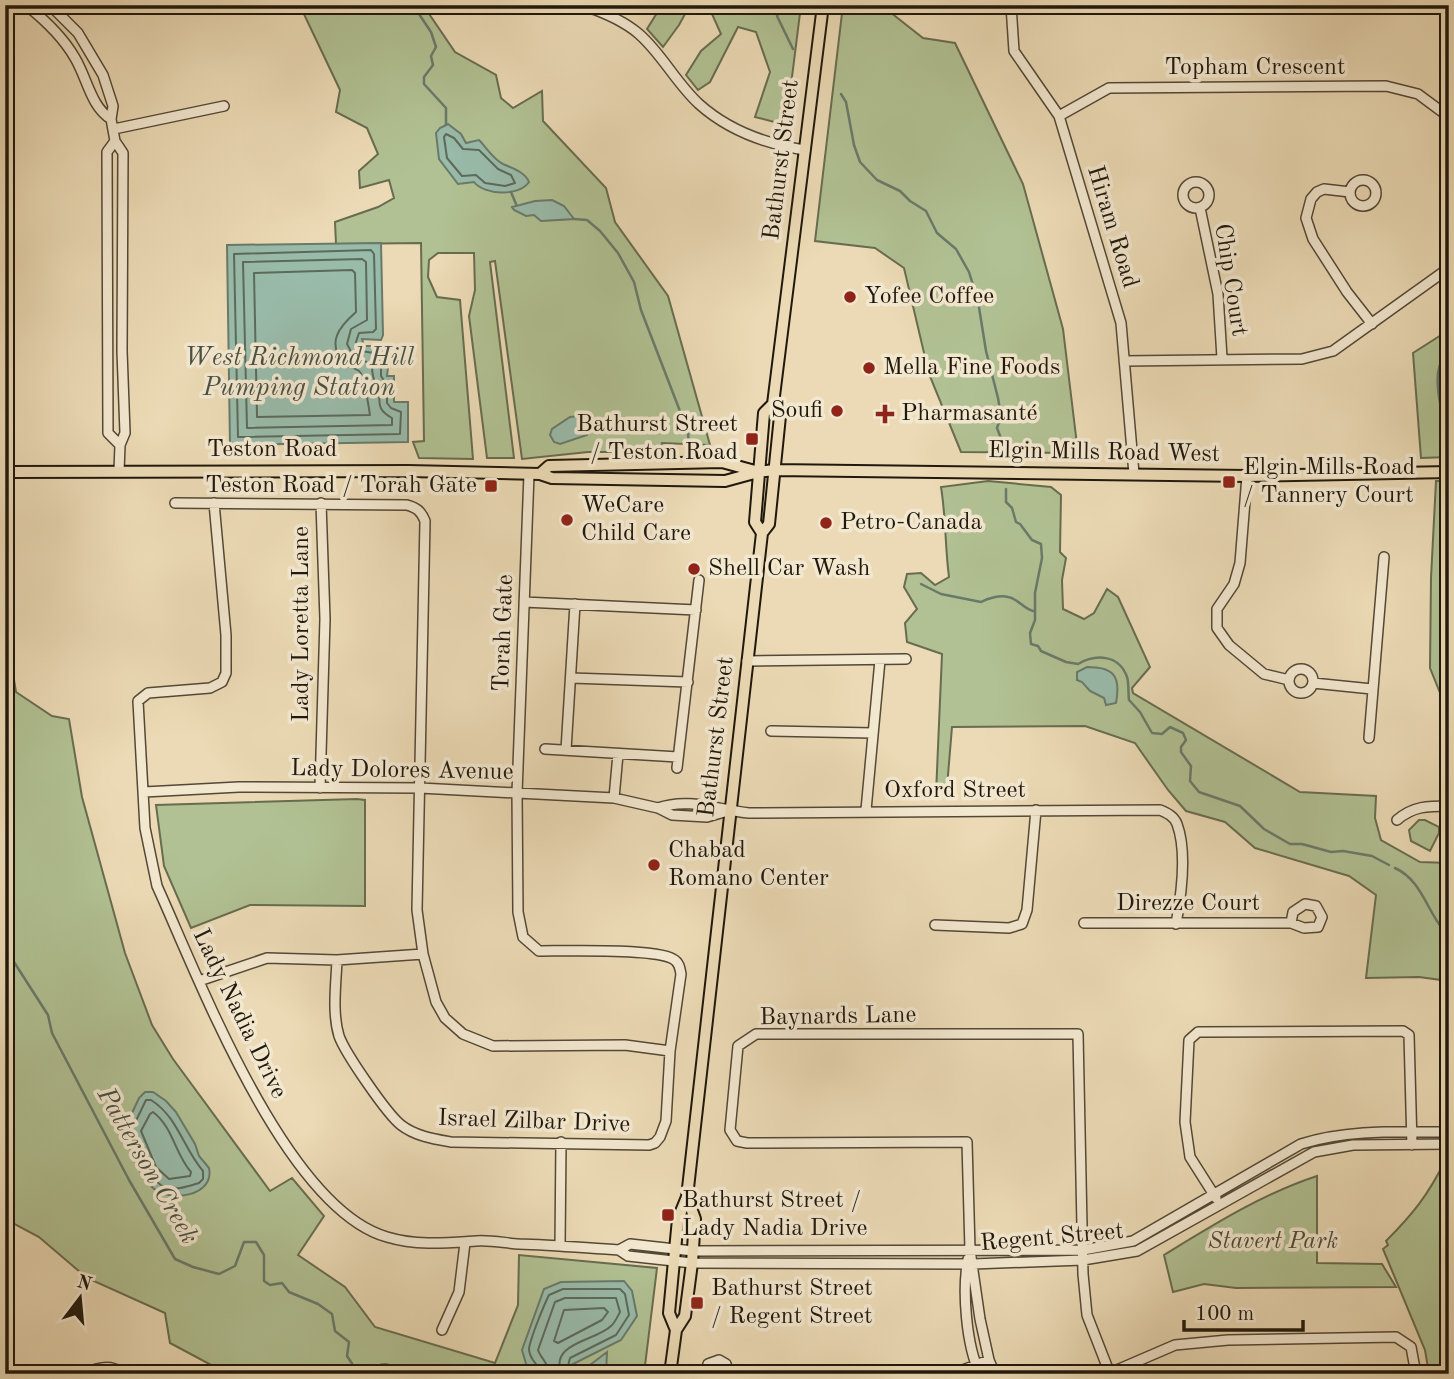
<svg xmlns="http://www.w3.org/2000/svg" width="1454" height="1379" font-family="'Old Standard TT',serif">
<rect width="100%" height="100%" fill="#ebdab5"/>
<filter id="stains"><feTurbulence type="fractalNoise" baseFrequency=".00286" numOctaves="4"/><feColorMatrix values="0 0 0 0 .2 0 0 0 0 .09 0 0 0 0 .02 0 0 0 .5 -.17"/></filter>
<radialGradient id="worn" r=".72"><stop offset=".6" stop-color="#630" stop-opacity="0"/><stop offset="1" stop-color="#630" stop-opacity=".3"/></radialGradient>
<path fill="#b1c193" stroke="#686c50" stroke-width="2" d="M297,5H423L455,52L496,75L501,98L513,108L542,91L543,121L606,188L615,222L668,296L710,445L662,443L659,452H588L522,459L495,261L490,262L514,458H487L469,316L475,290L474,253H438L429,260L428,277L437,297L460,300L473,459L419,458L413,442L424,441L421,243L336,244L335,222L378,207L394,198L389,180L360,188L359,171L378,154L367,128L336,112L340,90L303,12Z
M662,5H690L679,25L663,47L647,29Z
M716,5H801L786,125L755,117L770,72L756,32L738,27L710,82L698,90L686,75L701,51L721,34L712,14Z
M843,5H881L923,38L955,43L1023,184L1063,329L1078,453L961,452L929,374L904,268L875,248L815,241Z
M1449,330V457L1421,458L1413,353Z
M988,481L1051,487L1061,495L1060,552L1066,558L1062,580L1063,609L1084,619L1094,613L1107,589L1118,597L1150,667L1132,688L1133,693L1300,792L1376,796L1375,818L1381,840L1420,862L1449,863V981L1419,977L1366,978L1376,895L1349,876L1255,848L1225,822L1186,811L1168,790L1135,743L1085,726L952,727L947,787L936,794L942,654L907,642L905,623L917,609L904,587L907,574L921,573L935,585L949,577C945,547 946,517 941,487Z
M1436,481H1449V715L1430,668L1431,578Z
M5,625L16,692L52,716L69,719L82,797L125,953L152,1025L173,1059L270,1191L292,1178L324,1216L298,1255L345,1287L375,1327L495,1363L518,1305L519,1255L657,1268L644,1374H228L170,1343L165,1313L87,1278L39,1237L5,1219Z
M357,799L365,800V906L250,905L191,928L164,866L156,805Z
M1419,820H1425L1439,827V833L1430,851L1411,841L1409,830Z
M1449,1160V1374H1429L1425,1350L1383,1249L1388,1245L1386,1241C1413,1214 1428,1195 1445,1161Z
M1317,1176V1263L1382,1264L1396,1287L1236,1288L1204,1284L1173,1292L1164,1255C1213,1225 1262,1194 1317,1176Z"/>
<path fill="#9ba" stroke="#697a6b" stroke-width="2" d="M448,124L461,134L466,143L479,140C486,147 493,159 503,164C512,168 525,172 529,182C519,197 484,195 474,182L458,184L439,159L436,133L440,128Z
M552,200L564,206L574,219L541,221L534,215L526,216L514,210L512,207L535,201Z
M381,243L383,335L381,340L362,339L364,346H377L389,359L387,376H394V402H408V442L230,445L227,245Z
M580,416L589,423L587,435L560,444L554,442L550,435L552,429L570,417Z
M1087,667C1114,667 1121,676 1116,703L1106,705L1104,698L1090,691L1082,682L1077,680V672Z
M145,1092H153L166,1101L176,1112L195,1144L199,1156L209,1168C215,1196 170,1203 153,1188C138,1174 128,1148 125,1128L139,1098Z
M624,1281L632,1291L637,1316L621,1340L573,1364L582,1371L607,1352L606,1374H538L527,1367L522,1350L544,1289L561,1282Z"/>
<g fill="none" stroke-linecap="round" stroke-linejoin="round">
<path stroke="#5c6a5b" stroke-width="2" d="M446,134L454,138L463,149L479,150L498,169L511,175L515,183L505,186L485,183L476,175L462,176L447,158L444,137Z
M371,250L374,254L376,329L373,332L359,333L356,342L361,351L374,353L381,361V376L387,385V403L391,408L401,412L400,434L238,437L234,254Z
M362,259L366,262L367,320L351,329L347,344L354,357L372,364C372,374 373,378 377,387C383,402 373,407 392,418V425L247,428L243,262Z
M352,270L355,273L356,312C340,326 325,343 345,364C349,368 357,368 360,372C364,377 369,408 370,415L257,417L254,273Z
M146,1100H151C178,1117 183,1148 203,1171V1179L199,1183C189,1186 176,1191 165,1187C148,1181 136,1146 132,1129Z
M153,1112C173,1127 175,1154 191,1172L190,1176L169,1179L156,1167L141,1131L150,1114Z
M604,1308L608,1312L602,1320L558,1343L554,1341L564,1310Z
M541,1374C539,1364 529,1360 529,1349C530,1339 544,1305 549,1295L563,1289H620L625,1294L629,1315L616,1335L570,1358L568,1366L573,1374
M549,1374C549,1363 541,1359 538,1350L555,1302L565,1298H616L620,1312C617,1317 615,1323 611,1326C596,1341 548,1343 562,1374"/>
<path stroke="#697a6b" stroke-width="2.5" d="M413,5L431,32L436,47L431,56L433,65L424,77V84L446,108V124
M782,5L777,16L793,49
M841,94L846,102L854,145L860,162L877,180L900,191L910,201L926,211L937,233L956,249L969,272L978,301L986,351L998,398L1001,416L997,428L1002,441
M511,192L516,204
M574,219L587,220L600,231L618,253L634,282L641,310L688,432L689,449L692,459
M1449,354C1445,358 1440,362 1439,368C1435,382 1441,418 1449,430
M1006,489V502L1012,508L1016,522L1020,524L1032,540L1041,544L1042,558L1035,593V620L1030,633L1031,644L1038,646L1041,651L1066,662L1078,664C1095,654 1119,654 1127,677C1129,682 1128,693 1129,700L1140,712L1152,733L1162,734L1170,727L1183,733L1186,740L1181,747V752L1191,766L1190,781L1199,792L1240,806L1264,829L1290,844H1302L1331,852L1343,851L1372,856L1389,865
M1449,516L1445,527L1447,557L1444,579L1445,628L1442,632L1449,646
M921,584L941,594L981,602C988,598 1000,595 1008,597C1017,598 1024,609 1033,611
M1395,868C1419,879 1425,904 1439,924C1443,929 1443,933 1449,936
M5,948L48,1015L52,1033L129,1180L175,1259L193,1267L219,1274L235,1266L244,1242H256L264,1255V1281L270,1285L282,1283L289,1292L318,1304L332,1314L335,1331L349,1342L347,1356L353,1365V1374
M370,1374L373,1369C386,1359 393,1367 405,1374"/>
<g stroke="#534836" stroke-width="12">
<path id="minor" d="M26,5C45,20 63,37 75,58C87,78 91,107 111,119
M50,5L78,33L103,75L113,106L111,119L115,141L123,153L122,351L125,433L120,445L119,471
M582,5C603,12 623,20 639,34C662,54 676,83 699,104C728,130 766,144 805,150
M1011,5L1014,51L1059,116L1121,323L1134,474
M1059,116L1109,88L1386,86L1418,94L1449,117
M114,129L224,106
M115,141L107,152L108,433L120,445
M1350 193a13 13 0 1 1 26 0a13 13 0 1 1-26 0Z
M1183 195a13 13 0 1 1 26 0a13 13 0 1 1-26 0Z
M1350,192L1324,189L1317,192L1311,199L1306,218L1313,239L1347,292L1372,324
M1200,208L1218,294L1222,358
M1124,361L1302,359L1333,351L1449,268
M1247,476L1240,563L1234,584L1217,609V628L1229,645L1264,674L1289,680
M175,503L407,505C417,508 421,511 425,521L417,910L423,954L436,1002L445,1018L463,1034L493,1046L625,1045L670,1051
M214,503L226,635V673L222,682L210,688L148,693L138,701L145,828L157,886C199,978 285,1208 387,1237C417,1246 446,1243 476,1241C490,1240 505,1243 519,1244C552,1245 586,1248 619,1250L630,1244L693,1251L1083,1250L1133,1241L1301,1144C1348,1129 1399,1132 1449,1132
M524,602L696,610
M747,661L906,659
M1289 681a12 12 0 1 1 24 0a12 12 0 1 1-24 0Z
M571,678L688,682
M1313,683L1372,689
M771,731L873,733
M1369,738L1384,557
M545,749L678,757
M566,750L575,604
M677,768L699,580
M320,788L325,619L321,503
M144,792L239,787L420,788L614,798L658,808L672,815L707,817L728,811
M614,798L618,754
M658,808C689,797 718,810 749,813L1160,810C1167,813 1174,816 1177,824C1187,851 1181,897 1176,924
M866,810L880,660
M1397,820C1413,806 1428,806 1449,806
M1084,923H1291L1304,928L1318,927L1322,917L1316,906L1305,904L1293,912L1291,923
M935,925L1009,928L1022,924L1027,910L1036,810
M337,960C336,984 332,1013 339,1036C345,1053 387,1114 401,1125C415,1136 434,1139 451,1142L649,1145L655,1143L660,1137L666,1121L670,1051L681,974C680,968 679,962 673,959C655,948 564,951 539,951L523,937L518,912L517,793L529,474
M199,981L267,958L337,960L423,954
M1216,1198L1190,1157L1185,1122L1189,1040L1198,1032L1403,1031L1409,1035L1412,1145
M560,1246L561,1142
M619,1250L628,1256L692,1263L973,1264L1083,1260L1137,1251L1314,1152L1353,1145L1449,1144
M968,1259C962,1290 966,1345 980,1374
M5,1295L8,1300L5,1311
M442,1330L459,1292L465,1243
M1110,1373L1175,1345L1228,1340L1396,1337L1411,1347L1416,1374
M93,1374L96,1369C108,1366 113,1367 124,1374
M706,1374L708,1364L719,1360L726,1364L729,1374
M952,1374L989,1360
M995,1374L989,1360L980,1319L970,1250L967,1142L747,1143L737,1141L730,1130L738,1046L756,1034H1078L1083,1274L1087,1315L1110,1374"/>
</g>
<g stroke="#20180c" stroke-width="14">
<path id="major" d="M5,472L408,471L540,474L552,478L725,481L758,472L774,470L1247,476L1449,472
M540,474L549,466L722,462L755,471
M762,533L755,522L764,413L773,404
M676,1330L669,1313L678,1219L687,1197L762,533L769,524L780,416L773,404L823,5
M670,1374L676,1330L685,1316L692,1263L695,1219L687,1197"/>
</g>
<use href="#minor" stroke="#f2e7cf" stroke-width="9"/>
<use href="#major" stroke="#ebdab5" stroke-width="10"/>
</g>
<g fill="#8f2418" stroke="#f2e7cf" stroke-width="2.5">
<circle cx="850" cy="297" r="7"/>
<circle cx="869" cy="368" r="7"/>
<circle cx="837" cy="411" r="7"/>
<path d="M881.5 403.5h7v7h7v7h-7v7h-7v-7h-7v-7h7z"/>
<rect x="745" y="432" width="14" height="14" rx="3.5"/>
<rect x="1222" y="475" width="14" height="14" rx="3.5"/>
<rect x="484" y="479" width="14" height="14" rx="3.5"/>
<circle cx="567" cy="520" r="7"/>
<circle cx="826" cy="523" r="7"/>
<circle cx="694" cy="569" r="7"/>
<circle cx="654" cy="865" r="7"/>
<rect x="661" y="1208" width="14" height="14" rx="3.5"/>
<rect x="690" y="1296" width="14" height="14" rx="3.5"/>
</g>
<g text-anchor="middle" dominant-baseline="central" stroke-width="7" stroke-linejoin="round" paint-order="stroke">
<g font-size="24" fill="#20180c" stroke="#f2e7cf">
<text x="1255" y="68">Topham Crescent</text>
<text transform="translate(782 160) rotate(-83)">Bathurst Street</text>
<text transform="translate(1112 227) rotate(73)">Hiram Road</text>
<text transform="translate(1230 280) rotate(81)">Chip Court</text>
<text x="272" y="450">Teston Road</text>
<text transform="translate(1104 453) rotate(1)">Elgin Mills Road West</text>
<text transform="translate(302 624) rotate(-90)">Lady Loretta Lane</text>
<text transform="translate(504 633) rotate(-88)">Torah Gate</text>
<text transform="translate(717 737) rotate(-83)">Bathurst Street</text>
<text transform="translate(402 771) rotate(1)">Lady Dolores Avenue</text>
<text x="955" y="791">Oxford Street</text>
<text x="1188" y="904">Direzze Court</text>
<text transform="translate(239 1014) rotate(64)">Lady Nadia Drive</text>
<text transform="translate(838 1017) rotate(-1)">Baynards Lane</text>
<text transform="translate(534 1122) rotate(2)">Israel Zilbar Drive</text>
<text transform="translate(1052 1238) rotate(-5)">Regent Street</text>
</g>
<g font-size="24" fill="#20180c" stroke="#f2e7cf" text-anchor="start">
<text x="864" y="297">Yofee Coffee</text>
<text x="883" y="368">Mella Fine Foods</text>
<text x="823" y="411" text-anchor="end">Soufi</text>
<text x="901" y="414">Pharmasanté</text>
<text x="738" y="425" text-anchor="end">Bathurst Street<tspan x="738" dy="28">/ Teston Road</tspan></text>
<text x="1243" y="468">Elgin Mills Road<tspan x="1243" dy="28">/ Tannery Court</tspan></text>
<text x="477" y="486" text-anchor="end">Teston Road / Torah Gate</text>
<text x="581" y="506">WeCare<tspan x="581" dy="28">Child Care</tspan></text>
<text x="840" y="523">Petro-Canada</text>
<text x="708" y="569">Shell Car Wash</text>
<text x="668" y="851">Chabad<tspan x="668" dy="28">Romano Center</tspan></text>
<text x="682" y="1201">Bathurst Street /<tspan x="682" dy="28">Lady Nadia Drive</tspan></text>
<text x="711" y="1289">Bathurst Street<tspan x="711" dy="28">/ Regent Street</tspan></text>
</g>
<g font-size="24" font-style="italic" fill="#4c4b34" stroke="#f2e7cf">
<text x="1273" y="1242">Stavert Park</text>
</g>
<g font-size="26" font-style="italic" fill="#4a5143" stroke="#f2e7cf">
<text x="299" y="358">West Richmond Hill<tspan x="299" dy="30">Pumping Station</tspan></text>
<text transform="translate(147 1166) rotate(60)">Patterson Creek</text>
</g>
</g>
<rect width="1454" height="1379" fill="none" stroke="#ebdab5" stroke-width="28"/>
<rect x="7" y="7" width="1440" height="1365" fill="none" stroke="#20180c" stroke-width="3.5"/>
<rect x="14" y="14" width="1426" height="1351" fill="none" stroke="#20180c" stroke-width="2"/>
<g transform="translate(80 1298) rotate(16)" stroke="#f2e7cf" stroke-width="5" paint-order="stroke">
<path d="M0-5L12 26L0 18L-12 26Z" fill="#20180c"/>
<text y="-10" font-size="19" font-weight="bold" text-anchor="middle" fill="#20180c">N</text>
</g>
<path d="M1184 1320v10h119v-10" fill="none" stroke="#20180c" stroke-width="3.5"/>
<text x="1195" y="1320" font-size="21" fill="#20180c" stroke="#f2e7cf" stroke-width="5" paint-order="stroke">100 m</text>
<rect width="100%" height="100%" filter="url(#stains)"/>
<rect width="100%" height="100%" fill="url(#worn)"/>
</svg>
